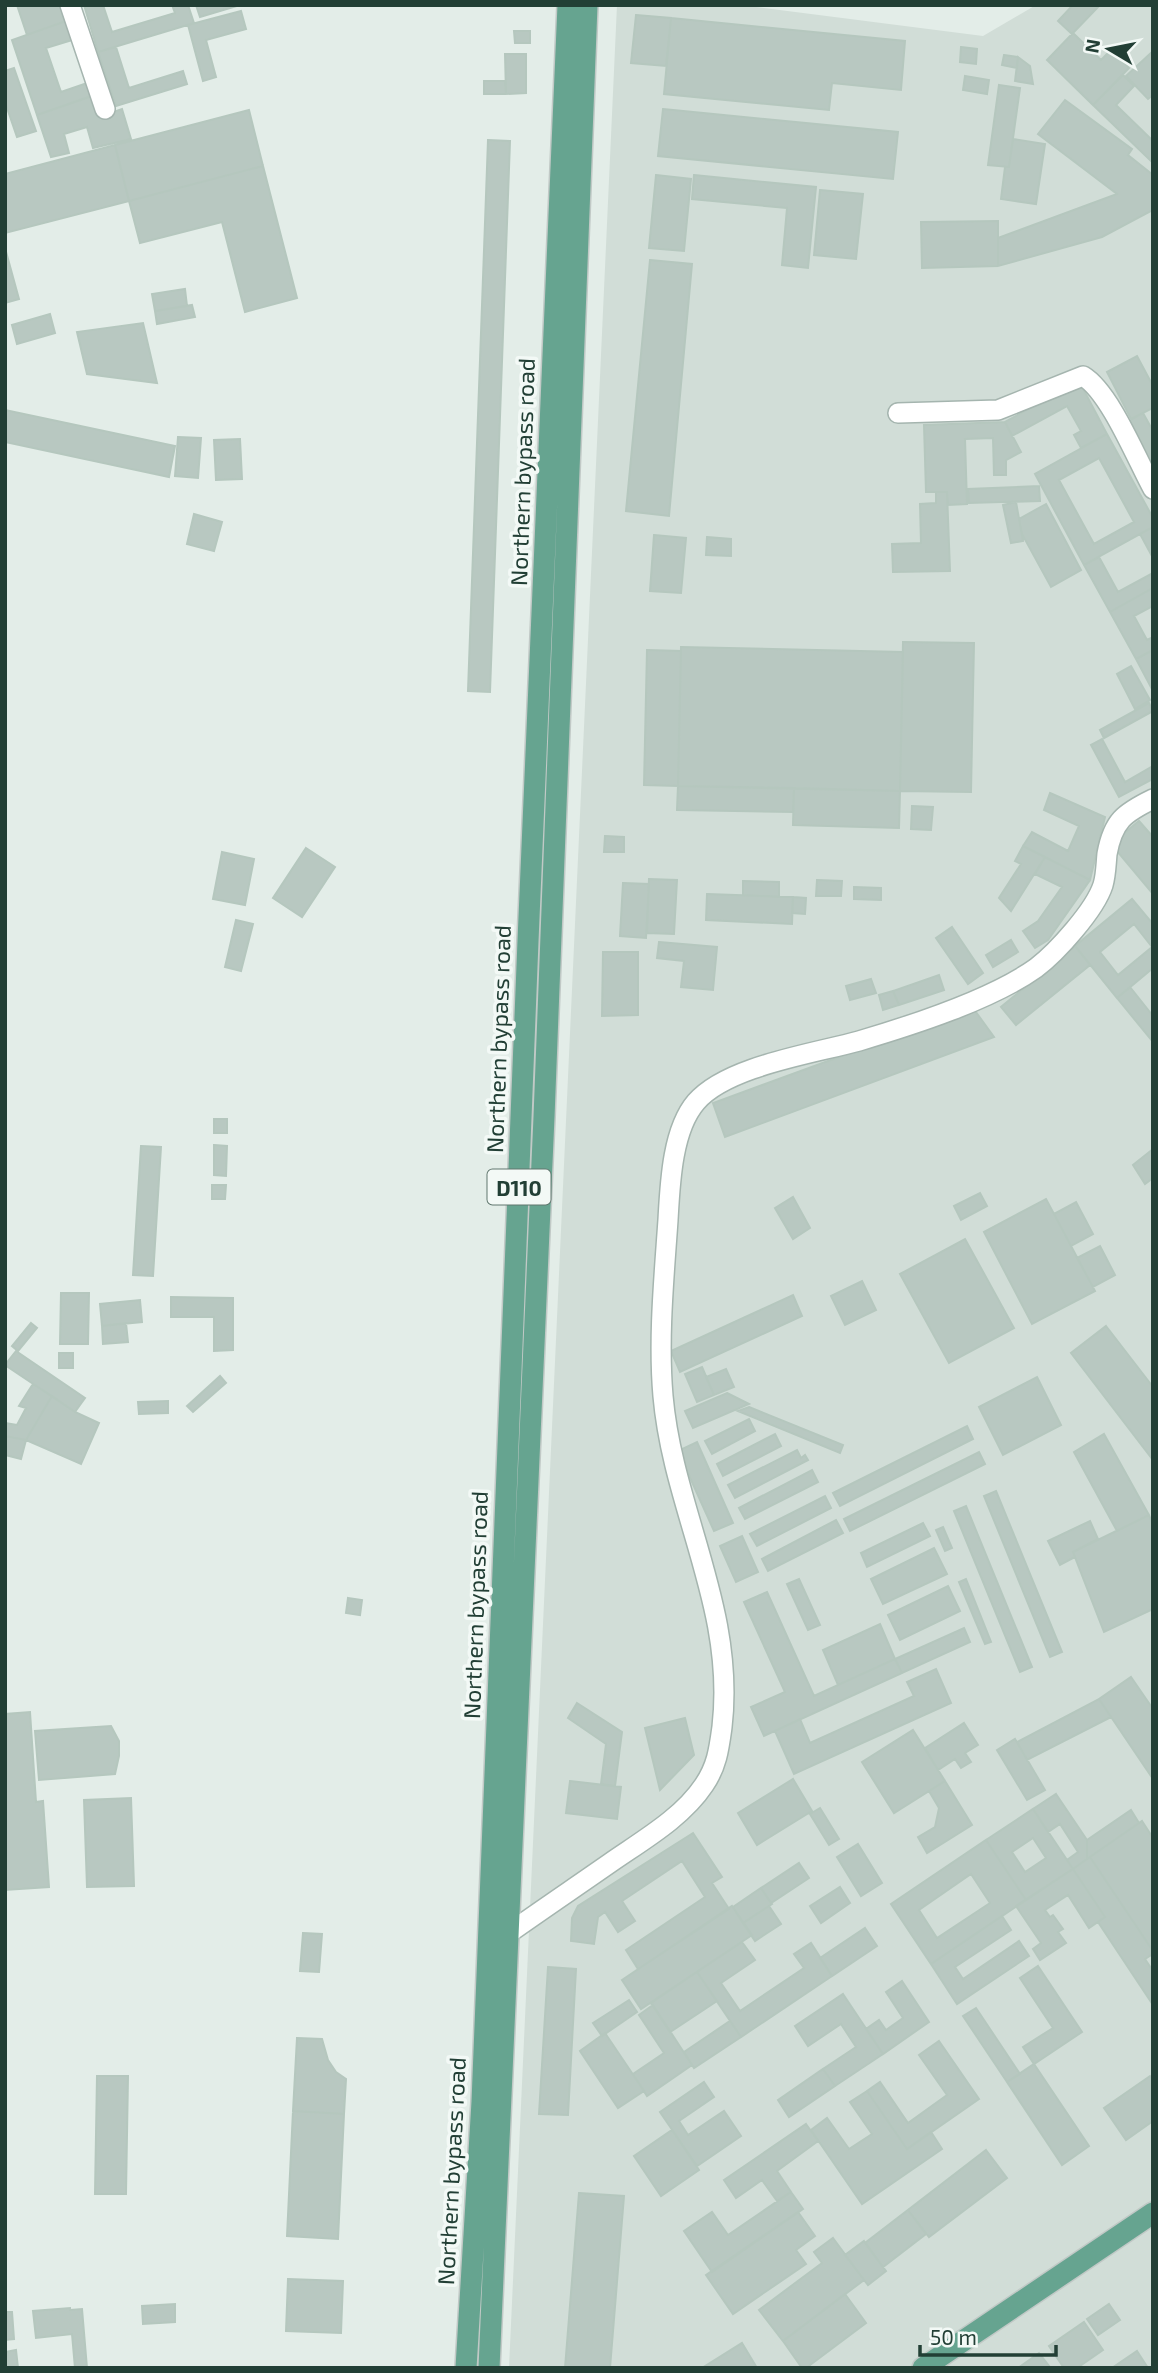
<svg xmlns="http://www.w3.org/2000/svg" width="1158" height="2373" font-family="'Exo 2',sans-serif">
<rect width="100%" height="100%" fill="#e3ede8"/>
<path fill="#d1ddd7" d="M617,5H741L983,36L1036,5H1153V2368H509Z"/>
<path fill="#b8c8c1" stroke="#b5c7be" stroke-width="2" fill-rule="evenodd" d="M17,5H61L66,21L27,35Z
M84,5H103L112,32L175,13L172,5H188L194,23L98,52Z
M196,5H240L200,17Z
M1073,5H1100L1072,34L1058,21Z
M241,11L246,29L206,40L216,77L203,81L188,25Z
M636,15L671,18L666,66L631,63Z
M671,18L905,41L901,90L832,83L829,110L664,94Z
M66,21L72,40L46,48L61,92L90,82L94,95L37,115L12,40Z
M514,31H530V43H515Z
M1073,33L1101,60L1111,50L1129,68L1093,105L1047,60Z
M116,47L129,88L183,71L187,84L116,106L98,52Z
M961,47L977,49L976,64L960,62Z
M1153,51V95L1148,99L1126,76Z
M505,54H526V93L506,94Z
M1004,55L1018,57L1017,68L1002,65Z
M1018,57L1030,66L1033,84L1015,81Z
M14,68L36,131L17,137L5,102V71Z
M1123,75L1134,86L1116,105L1153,141V163L1093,105Z
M965,76L989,80L987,94L963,90Z
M484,81H505L506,94H484Z
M999,85L1020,88L1009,167L988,165Z
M98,94L105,115L122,109L131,139L93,148L87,127L64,134L69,153L51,157L37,115Z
M1065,100L1132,149L1128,155L1153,175V210L1102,237L998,266V238L1117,194L1038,134Z
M663,109L898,132L893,179L658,156Z
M249,110L263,166L129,201L115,145Z
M1013,139L1045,144L1036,204L1001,199L1005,167H1009Z
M488,140L510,141L490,692L468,691Z
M115,145L129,201L5,233V174Z
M263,166L297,298L245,312L222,222L140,243L129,201Z
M656,175L691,179L684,251L649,248Z
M694,175L816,187L808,268L782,265L787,208L692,199Z
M820,190L863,194L856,259L814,255Z
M998,221V266L922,268L921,222Z
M5,248L19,299L5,303Z
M650,260L692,264L669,516L626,511Z
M185,289L187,306L155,311L152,294Z
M192,305L195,317L157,324L155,311Z
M50,314L55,333L17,344L12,325Z
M143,323L157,383L87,374L77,332Z
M1137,356L1153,386V408L1131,419L1107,372Z
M1079,381L1107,434L1081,448L1074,435L1081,431L1067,406L1012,436L1005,422Z
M5,410L175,446L169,477L5,442Z
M1143,413L1153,431V467L1151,468L1127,422Z
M1005,422L1021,452L1006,460V475H994L993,438L965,439L967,504L948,505L947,492H926L924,425Z
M1107,434L1153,518V527L1084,565L1035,474ZM1099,458L1134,522L1094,544L1059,480Z
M178,437L201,438L198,478L175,476Z
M240,439L242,479L216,480L214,440Z
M1039,486L1040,501L969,503L968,489Z
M936,492H947L950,571L893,572L892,544L921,543L920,504L936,503Z
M1016,502L1023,541L1011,543L1003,505Z
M1046,504L1081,570L1051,587L1022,534L1019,519Z
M194,514L222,522L214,551L187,544Z
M1153,527V558L1140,534Z
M654,535L686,538L681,593L650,591Z
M707,537L731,539V556L706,555Z
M1099,557L1118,592L1153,573V588L1110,612L1084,565Z
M1153,588V606L1134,616L1147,640L1153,637V650L1136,659L1110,612Z
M903,642L974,643L971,792L900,791Z
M681,647L903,652L900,791L678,786Z
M647,650L681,651L678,786L644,785Z
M1153,650V691L1136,659Z
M1131,666L1150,700L1135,709L1117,674Z
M1149,703L1153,711L1104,738L1100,730Z
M1102,739L1125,782L1153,766V779L1119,797L1091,745Z
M678,786L794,788L793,812L677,810Z
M794,788L900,791L899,828L793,825Z
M1050,793L1105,817L1090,880L1023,846L1032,832L1068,851L1079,826L1044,810Z
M912,806L933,807L931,830L911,829Z
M1139,821L1153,837V894L1111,844Z
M605,836L624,837V852H604Z
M1023,846L1045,857L1011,911L999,898L1021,864L1015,861Z
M306,848L335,867L302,917L273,898Z
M222,852L254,859L245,905L213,899Z
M1045,857L1090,880L1048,940L1035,948L1023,931L1038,921L1062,887L1035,874Z
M649,879L677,880L674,934L647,933Z
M817,880L842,881L841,896H816Z
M743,881L779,882V897L743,895Z
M623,883L649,884L646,938L620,936Z
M854,887L881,888V900L854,899Z
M707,894L793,897L792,924L706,920Z
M793,897L806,898L805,914L792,913Z
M1132,899L1153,924V968L1117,998L1075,946ZM1134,924L1152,947L1118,975L1100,952Z
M236,920L253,924L241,971L225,967Z
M952,927L983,973L968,984L936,938Z
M1011,940L1018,952L993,967L986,955Z
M659,942L717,947L713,990L681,987L684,961L657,958Z
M1075,946L1090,965L1016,1025L1001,1007Z
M603,952H638V1015L602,1016Z
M939,975L944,990L899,1005L893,991Z
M871,979L876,993L850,1000L846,986Z
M1130,987L1153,1016V1042L1117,998Z
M893,991L899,1005L883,1010L879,995Z
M973,1008L994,1037L725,1137L713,1103Z
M214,1119H227V1133H214Z
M214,1145L227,1146L226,1176L214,1175Z
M141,1146L161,1147L153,1276L133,1275Z
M1153,1149V1178L1145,1184L1133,1165Z
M212,1185H226L225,1199H212Z
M980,1193L987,1206L961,1220L954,1206Z
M793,1197L810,1228L793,1239L775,1208Z
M1046,1199L1095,1291L1032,1324L984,1232Z
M1076,1202L1093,1234L1071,1246L1054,1214Z
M965,1239L1014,1328L949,1363L900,1274Z
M1100,1246L1115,1275L1093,1287L1077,1258Z
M862,1281L876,1310L845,1325L831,1296Z
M61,1293H89L88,1344H60Z
M793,1295L802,1316L680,1372L671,1351Z
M171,1297L233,1298V1350L214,1351V1317H171Z
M140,1300L142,1322L102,1326L100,1304Z
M31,1323L37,1328L18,1351L12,1346Z
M126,1323L128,1342L103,1344L102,1326Z
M1106,1326L1153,1387V1460L1071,1353Z
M16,1351L85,1398L75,1412L5,1365Z
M59,1353H73V1368H59Z
M702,1367L714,1395L697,1402L685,1374Z
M726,1369L734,1387L714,1395L706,1377Z
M220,1376L226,1383L193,1412L187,1406Z
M1037,1377L1061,1425L1003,1455L979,1407Z
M33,1384L52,1396L26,1440L5,1436V1423L17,1425L26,1408L19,1406Z
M727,1393L749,1404L693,1428L685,1411Z
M52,1396L75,1412L99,1423L81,1464L26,1440Z
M168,1401V1413L139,1414L138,1402Z
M749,1407L843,1445L840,1453L738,1411Z
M749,1419L755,1431L712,1454L705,1441Z
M967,1426L973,1439L840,1506L833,1493Z
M775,1434L781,1446L723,1476L717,1464Z
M1104,1434L1149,1515L1117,1531L1074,1452Z
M5,1436L26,1440L21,1459L5,1455Z
M697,1442L733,1523L714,1531L678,1451Z
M797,1450L801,1458L805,1455L808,1460L735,1498L728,1485Z
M979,1452L985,1464L850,1531L844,1519Z
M812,1470L818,1482L745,1519L739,1508Z
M996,1491L1062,1652L1050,1657L984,1496Z
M825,1496L831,1508L757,1546L750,1534Z
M966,1506L1032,1667L1020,1672L954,1511Z
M1149,1515L1153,1525V1609L1104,1632L1073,1552Z
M836,1520L843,1533L768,1571L762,1559Z
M1090,1521L1098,1539L1073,1552L1075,1557L1060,1565L1048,1541Z
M923,1523L930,1536L867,1567L861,1553Z
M943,1527L952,1548L945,1551L936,1530Z
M742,1536L758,1572L736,1582L720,1546Z
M934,1548L947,1574L883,1604L871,1579Z
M799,1579L820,1625L808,1630L787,1584Z
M966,1579L991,1642L985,1644L959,1582Z
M948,1586L960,1611L900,1640L888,1615Z
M767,1592L814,1696L895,1659L902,1673L764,1736L751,1707L785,1692L744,1602Z
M348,1598L362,1600L360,1615L346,1613Z
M880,1624L895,1659L838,1685L823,1650Z
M964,1628L970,1642L902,1673L895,1659Z
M936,1669L951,1703L794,1774L775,1731L800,1719L810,1743L914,1696L907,1682Z
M1131,1677L1153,1709V1779L1099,1699Z
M1099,1699L1111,1717L1027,1760L1017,1742Z
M577,1703L622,1732L615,1786L601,1784L606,1744L568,1718Z
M30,1712L36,1802L43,1801L49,1887L5,1890V1714Z
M685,1718L694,1755L660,1790L645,1728Z
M964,1723L978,1745L965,1753L971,1762L961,1768L955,1759L938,1770L925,1748Z
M111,1726L119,1741V1756L115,1774L39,1780L35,1731Z
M913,1730L945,1781L894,1813L862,1762Z
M1015,1739L1045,1790L1027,1800L997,1750Z
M793,1779L812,1811L757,1845L738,1813Z
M570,1781L621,1787L617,1819L566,1813Z
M945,1781L972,1825L927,1853L918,1837L935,1827L939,1808L929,1791Z
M1056,1794L1087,1840V1859L1073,1869L1067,1860L1078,1852L1060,1824L1048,1832L1033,1809Z
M131,1798L134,1886L87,1887L84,1800Z
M820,1808L839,1839L829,1845L810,1814Z
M1033,1809L1073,1869L1026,1900L986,1840ZM1033,1838L1046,1858L1025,1872L1012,1852Z
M1131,1810L1139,1823L1087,1859V1840Z
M1142,1821L1153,1838V1951L1090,1857Z
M693,1833L722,1877L712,1883L729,1909L638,1969L626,1950L705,1897L682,1861L622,1901L635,1921L618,1932L605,1912L598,1917L594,1944L571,1941L572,1918L578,1906Z
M986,1840L1026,1900L931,1964L891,1904ZM971,1874L990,1903L937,1938L919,1910Z
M858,1844L882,1883L861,1896L837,1857Z
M1090,1857L1153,1951V1954L1145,1959L1153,1971V2005L1098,1922L1105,1917L1073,1869Z
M799,1863L809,1878L771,1903L761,1888Z
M1073,1869L1105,1917L1089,1928L1068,1895L1045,1910L1050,1917L1053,1915L1063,1929L1058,1932L1066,1943L1040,1960L1033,1949L1041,1943L1016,1906Z
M840,1887L850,1903L821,1923L810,1906Z
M761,1888L772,1904L743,1923L733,1907Z
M732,1906L752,1935L641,2009L622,1980Z
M769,1906L781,1924L755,1941L743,1923Z
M1002,1916L1011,1930L955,1967L963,1979L1019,1941L1029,1956L957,2004L931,1964Z
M865,1928L877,1946L832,1976L820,1958Z
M303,1933L322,1934L319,1972L300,1971Z
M742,1942L755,1960L721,1983L740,2011L804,1968L794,1954L811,1943L832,1976L741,2037L697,1972Z
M1038,1966L1082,2032L1034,2064L1023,2047L1053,2028L1020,1978Z
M548,1967L576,1969L568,2115L539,2114Z
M697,1972L717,2001L670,2032L651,2003Z
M902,1981L929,2022L883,2054L866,2029L879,2020L886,2030L903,2018L886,1992Z
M843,1994L883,2054L835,2086L823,2069L856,2047L841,2024L808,2046L795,2026Z
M629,2000L637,2012L602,2036L593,2023Z
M653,2005L692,2065L647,2096L633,2074L664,2053L639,2015Z
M976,2008L1020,2074L1007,2082L963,2016Z
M730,2021L741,2037L694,2068L684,2052Z
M605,2033L644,2091L618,2108L580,2051Z
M297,2038L322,2039L328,2060L336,2072L346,2079L344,2114L293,2111Z
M939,2041L979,2099L907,2149L867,2091L880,2082L908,2123L947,2095L919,2055Z
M1034,2064L1089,2146L1062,2165L1007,2082Z
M823,2069L835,2086L789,2117L778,2100Z
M97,2076H128L126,2194H95Z
M1150,2076L1153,2080V2121L1126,2140L1104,2108Z
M704,2082L714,2097L679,2121L688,2135L724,2111L741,2136L697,2166L660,2112Z
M867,2091L907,2149L931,2132L942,2149L862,2204L811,2130L827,2118L849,2149L872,2134L850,2102Z
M293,2111L344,2114L338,2239L287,2236Z
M806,2124L818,2141L777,2171L791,2192L777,2201L762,2180L736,2198L724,2180Z
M672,2130L699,2170L661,2196L634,2156Z
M986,2150L1007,2178L929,2237L908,2210Z
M791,2192L803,2209L712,2272L684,2231L712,2212L728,2235Z
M579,2193L624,2196L610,2368H565Z
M908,2210L926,2234L883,2267L865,2243Z
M798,2212L815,2236L796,2250L806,2264L733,2314L706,2275Z
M833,2238L864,2280L783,2341L759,2310L822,2263L814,2252Z
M864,2241L886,2271L868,2285L845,2255Z
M288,2279L343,2281L341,2333L286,2331Z
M845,2294L866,2323L806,2368H802L783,2341Z
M175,2304V2322L143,2324L142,2306Z
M1109,2304L1120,2320L1098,2335L1087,2319Z
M70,2308V2310L82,2309L87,2368H75L72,2334L36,2338L33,2311Z
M5,2312H12L14,2339L5,2340Z
M1084,2322L1103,2350L1077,2368H1064L1049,2346Z
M742,2343L757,2368H702Z
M16,2350L18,2368H5V2352Z
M1137,2351L1148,2368H1112Z
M1039,2353L1049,2366L1047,2368H1018Z"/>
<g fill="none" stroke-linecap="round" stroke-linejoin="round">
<g stroke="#a5b5af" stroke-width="22">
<path id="minor" d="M70,5L105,109
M898,413L998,410L1083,376C1110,392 1137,460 1153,489
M509,1933C543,1909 577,1886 610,1863C643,1840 682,1818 704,1785C717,1766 719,1749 722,1727C736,1608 673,1510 663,1396C658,1338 664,1278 668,1220C670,1184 672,1130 696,1102C727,1066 812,1054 859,1041C913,1025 991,1000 1036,968C1057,952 1095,910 1103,885C1106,875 1106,864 1107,854C1113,821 1124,813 1153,799"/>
</g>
<g stroke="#c1c9c6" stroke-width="24">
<path id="major" d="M466,2368L482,2102L528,941L568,5
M489,2368L544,1117L587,5
M923,2368L1153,2213"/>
</g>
<use href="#minor" stroke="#fff" stroke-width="19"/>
<use href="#major" stroke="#66a490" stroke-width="21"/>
</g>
<g text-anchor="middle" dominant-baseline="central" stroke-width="7" stroke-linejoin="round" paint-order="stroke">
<rect fill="#f3f9f6" stroke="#61776f" stroke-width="2" x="487.5" y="1169.5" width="63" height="35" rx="5"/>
<g font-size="21" font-weight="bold" fill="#223f35">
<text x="519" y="1187">D110</text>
</g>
<g font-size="23" fill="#223f35" stroke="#f3f9f6">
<text transform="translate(522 472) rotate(-88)">Northern bypass road</text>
<text transform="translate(498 1039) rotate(-88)">Northern bypass road</text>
<text transform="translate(475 1605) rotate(-88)">Northern bypass road</text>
<text transform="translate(451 2171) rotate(-87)">Northern bypass road</text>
</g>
</g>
<rect width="1158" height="2373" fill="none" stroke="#223f35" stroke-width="14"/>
<g transform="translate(1109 49) rotate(280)" stroke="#f3f9f6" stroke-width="5" paint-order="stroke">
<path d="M0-5L12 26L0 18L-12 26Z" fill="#223f35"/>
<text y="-10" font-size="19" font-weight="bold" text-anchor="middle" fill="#223f35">N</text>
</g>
<path d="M920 2345v10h136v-10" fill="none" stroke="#223f35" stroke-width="3.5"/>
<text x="930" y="2345" font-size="21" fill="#223f35" stroke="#f3f9f6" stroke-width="5" paint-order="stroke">50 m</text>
</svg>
